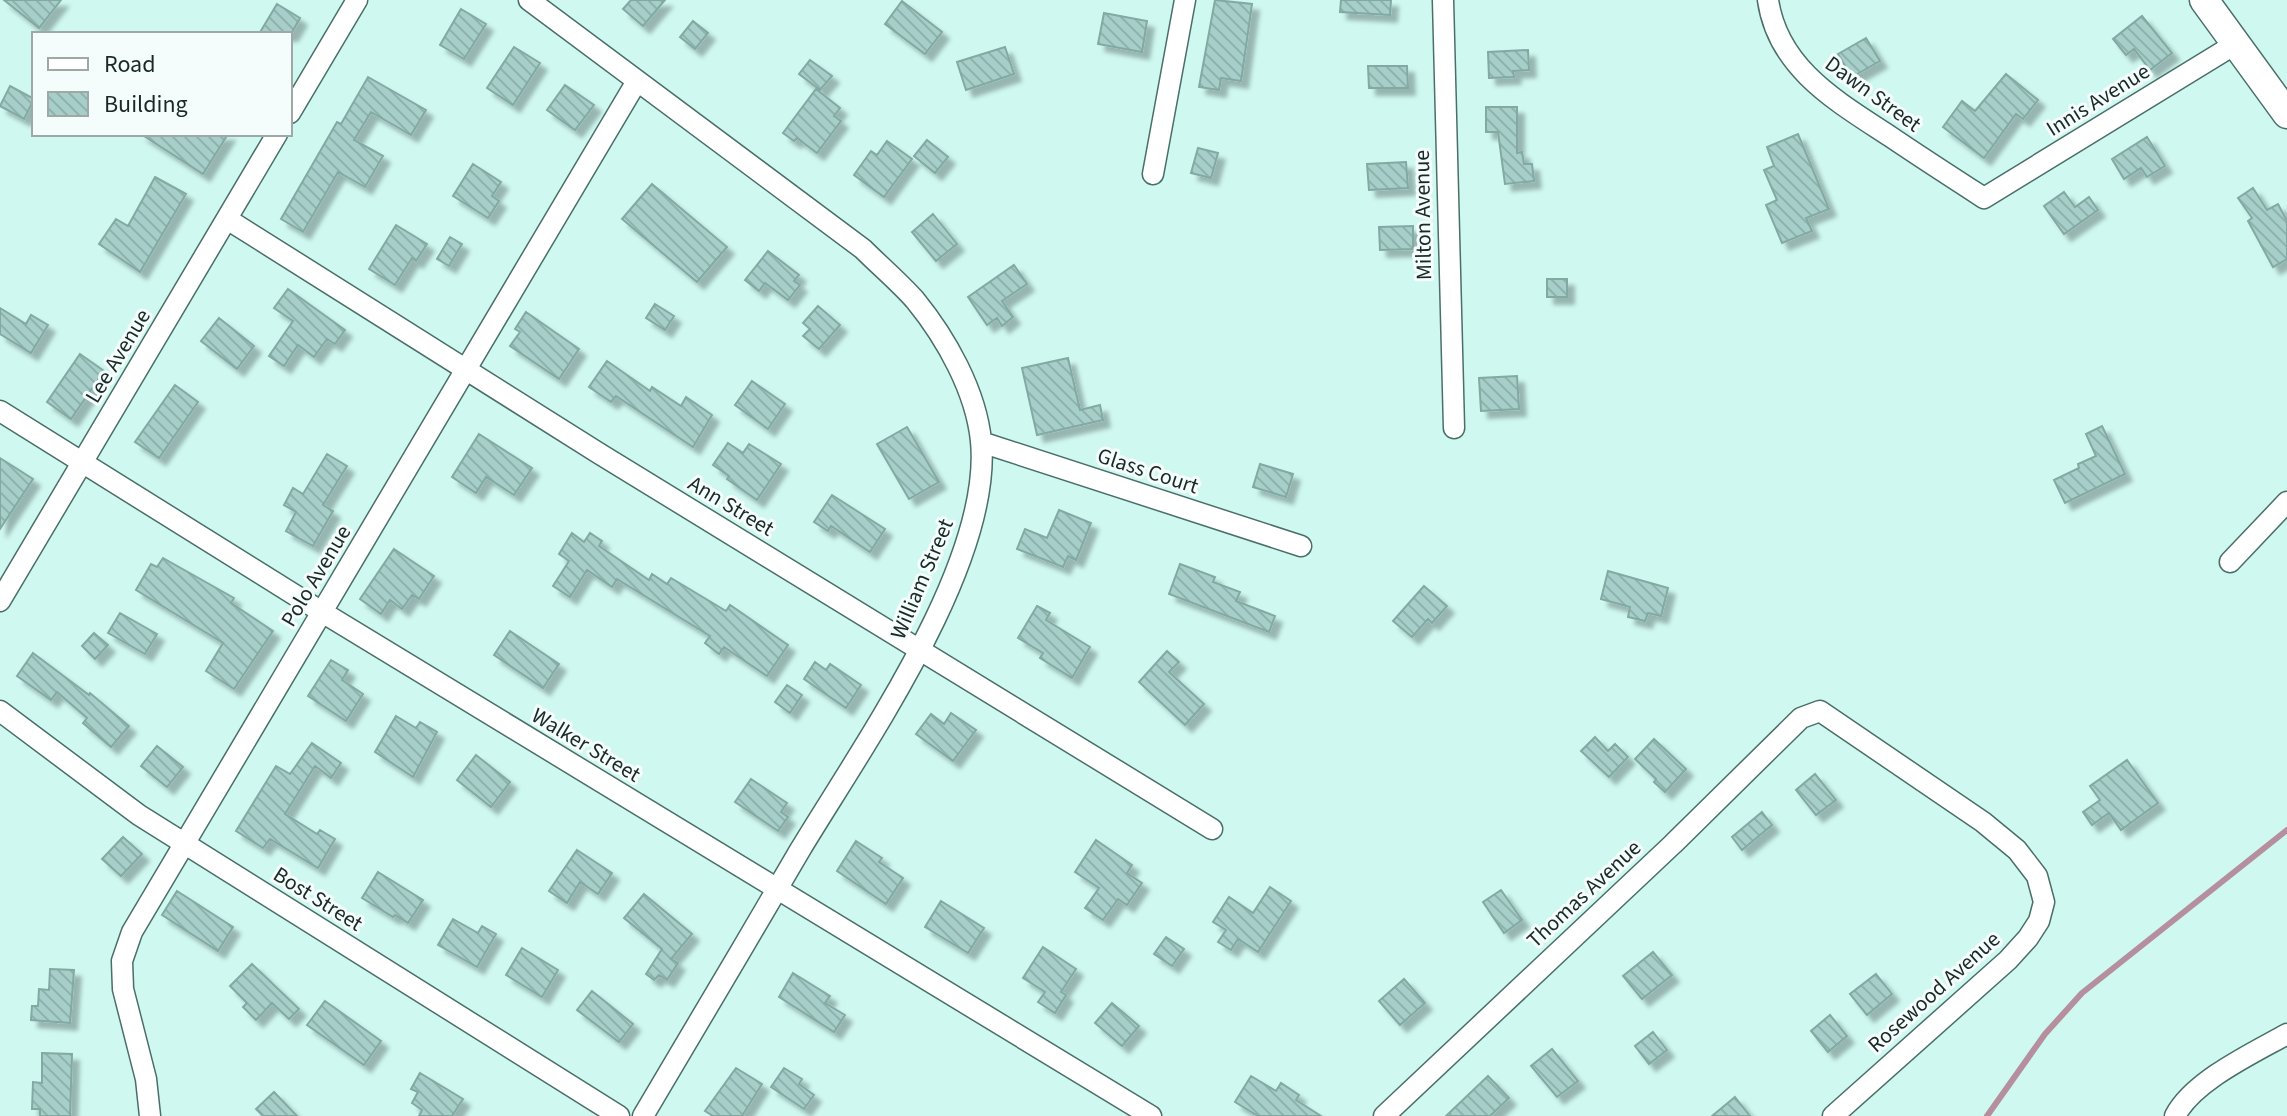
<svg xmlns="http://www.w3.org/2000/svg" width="2287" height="1116" font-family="'Source Sans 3',sans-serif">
<defs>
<pattern id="building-back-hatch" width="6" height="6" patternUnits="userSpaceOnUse" patternTransform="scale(2)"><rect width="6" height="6" fill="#a7cfc9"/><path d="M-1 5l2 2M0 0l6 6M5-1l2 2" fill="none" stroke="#8fb2ad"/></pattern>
<filter id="shadow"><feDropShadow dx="7" dy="7" stdDeviation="2" flood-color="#0004"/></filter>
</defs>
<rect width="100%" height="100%" fill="#cff8f1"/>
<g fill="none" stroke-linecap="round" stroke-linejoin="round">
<path stroke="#b68f9f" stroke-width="6" d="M1987,1116L2045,1034L2082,993L2287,830"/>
</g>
<path fill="url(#building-back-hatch)" stroke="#83a9a3" stroke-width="2" filter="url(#shadow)" d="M4,0H61L39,28Z
M631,0H665L643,26L623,9Z
M1215,0L1252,4L1241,81L1221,78L1219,90L1199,87Z
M1341,0H1391L1390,15L1340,12Z
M902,1L942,32L925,54L885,24Z
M277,4L300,18L291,34H259Z
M461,9L486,24L464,59L440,45Z
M1104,13L1147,21L1142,52L1098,44Z
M2142,16L2172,53L2150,70L2134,49L2126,55L2113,39Z
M693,21L708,33L695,49L680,37Z
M1866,38L1880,61L1852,77L1838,54Z
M514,47L540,63L513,105L487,88Z
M1005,47L1014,74L966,90L957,62Z
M1528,50L1529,70L1513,71L1514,77L1489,78L1488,52Z
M810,60L832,76L820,90L799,74Z
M1368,66H1407L1408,88H1369Z
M2006,74L2038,100L2023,119L2016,114L1984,158L1943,127L1962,101L1975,111Z
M368,77L426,110L411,135L371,112L354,140L383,156L365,187L338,172L303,232L281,219L337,122L341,124Z
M565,85L594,105L575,130L547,110Z
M10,86L34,99L24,119L0,106Z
M816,89L840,108L834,116L841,121L817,153L797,138L794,141L783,133Z
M1486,107H1517V153L1522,152L1524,164H1532L1534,181L1505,184L1498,132H1486Z
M141,134H228L203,174Z
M1798,134L1829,209L1806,218L1812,231L1782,243L1766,205L1777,200L1764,170L1774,166L1767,147Z
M2147,137L2165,166L2147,177L2141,168L2124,179L2112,159Z
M927,140L948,157L935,173L914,156Z
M887,141L912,159L884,197L854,175L871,151L877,155Z
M1198,148L1218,153L1211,178L1191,173Z
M1406,162L1408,188L1369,190L1367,164Z
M473,164L501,182L492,196L499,201L488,218L453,196Z
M155,177L186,194L140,272L99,244L116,219L128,226Z
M652,184L727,247L697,282L622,219Z
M2253,188L2267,210L2278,204L2287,221V259L2273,267L2248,221L2252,218L2238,198Z
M2064,192L2075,207L2089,197L2098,210L2064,234L2044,206Z
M933,214L957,244L936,261L912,232Z
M396,225L427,244L416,261L412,258L395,285L369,269Z
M1413,226V249L1380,250L1379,227Z
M450,237L462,244L449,266L437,259Z
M768,251L799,275L794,281L800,285L788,300L765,283L759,291L745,280Z
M1014,265L1027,284L1002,301L1013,317L1002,326L997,318L987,325L968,297Z
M1547,279H1567V297H1547Z
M288,289L345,330L335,344L327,339L314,357L298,345L284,366L269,356L293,321L274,308Z
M655,304L674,316L665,330L646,318Z
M818,306L840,325L819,349L803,336L810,329L803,323Z
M0,308L26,324L31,315L48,325L31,353L0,334Z
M526,312L579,349L559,379L510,346L520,332L515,329Z
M219,318L254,346L237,369L201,341Z
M80,354L104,371L71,419L47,402Z
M1068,358L1080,410L1100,405L1103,420L1037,435L1022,368Z
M607,361L650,391L652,387L681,406L686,397L712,415L693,447L616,396L611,402L589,387Z
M1517,376L1519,409L1481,411L1479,378Z
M752,381L785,404L768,429L735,405Z
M175,385L198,402L159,458L135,442Z
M2102,426L2125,474L2065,503L2054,480L2079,468L2078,464L2096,456L2086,434Z
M907,427L939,482L909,499L877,444Z
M479,434L532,468L514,495L486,477L476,493L452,477Z
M728,443L743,453L749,444L781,464L757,500L727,479L729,476L713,465Z
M327,454L347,466L323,505L333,511L313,546L286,531L296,512L284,505L293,488L303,494Z
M0,458L33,479L0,529Z
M1260,464L1293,474L1286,497L1253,487Z
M832,495L885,529L870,552L831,526L828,531L814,522Z
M1059,510L1091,523L1076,560L1068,556L1063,567L1017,549L1025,529L1047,538Z
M572,533L584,542L590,533L602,541L599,546L649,580L652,574L667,584L671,578L726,611L730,605L788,645L767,676L724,647L719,654L705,643L710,636L617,579L612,587L587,570L570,597L553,586L569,561L559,554Z
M394,549L434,576L419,599L412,595L402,609L390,600L381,614L360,599Z
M163,558L234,598L231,603L273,631L234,689L206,671L223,643L136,590L151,564L157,567Z
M1180,564L1215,577L1213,582L1240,592L1236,601L1275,616L1269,632L1169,594Z
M1608,571L1668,588L1661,616L1648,613L1645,621L1628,617L1630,607L1601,599Z
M1424,586L1447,606L1432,623L1428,619L1412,637L1393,621Z
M1037,606L1050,613L1046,620L1090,647L1072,678L1040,658L1043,653L1018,638Z
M120,613L157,634L145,654L108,633Z
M510,631L559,664L543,688L494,655Z
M94,633L108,645L95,659L82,646Z
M1167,651L1179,662L1169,672L1204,704L1185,725L1139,682Z
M33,653L89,695L90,693L129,726L111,747L83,723L87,718L57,692L51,700L17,676Z
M331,660L348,670L342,680L363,694L346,721L308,696Z
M815,662L826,670L830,664L861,685L846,708L804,679Z
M787,685L802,695L790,713L775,702Z
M951,713L976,730L953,761L916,734L931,714L944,724Z
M396,716L416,728L420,722L437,732L413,777L375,752Z
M1595,737L1608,751L1615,744L1628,757L1609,777L1581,751Z
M1654,739L1686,769L1665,792L1654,782L1656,779L1635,759Z
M312,743L341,763L331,778L315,766L285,814L317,834L320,830L335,839L318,868L270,839L263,848L236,831L276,766L290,774Z
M157,746L183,767L167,787L141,766Z
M476,755L510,782L491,807L457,780Z
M2127,760L2158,803L2121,830L2109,813L2092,825L2083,812L2100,800L2090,786Z
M1815,774L1836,800L1816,815L1796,790Z
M751,779L787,803L781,812L788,817L778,831L735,802Z
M1762,812L1772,825L1742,850L1732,837Z
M123,837L142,854L121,876L102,859Z
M1096,840L1132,865L1127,873L1142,883L1127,905L1118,899L1103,920L1085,908L1099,888L1075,872Z
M856,841L882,858L879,862L903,878L886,904L837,871Z
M577,850L612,873L598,894L580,882L567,903L549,891Z
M378,872L423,900L408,923L395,915L393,917L362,898Z
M1270,887L1291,901L1258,952L1238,939L1231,950L1218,942L1226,930L1213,922L1229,897L1253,913Z
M1501,890L1522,920L1504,933L1483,902Z
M177,891L233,927L218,951L162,915Z
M644,894L692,934L671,959L678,963L667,980L659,975L654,980L646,974L662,949L624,918Z
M941,901L984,928L968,953L925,927Z
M453,919L478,933L482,926L496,934L477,967L438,945Z
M1166,937L1184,949L1172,966L1154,954Z
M1043,947L1076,969L1061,992L1066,995L1055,1013L1038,1002L1045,992L1023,978Z
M522,948L558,970L542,997L506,975Z
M1653,952L1672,975L1642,999L1623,976Z
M252,964L299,1009L289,1019L272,1003L256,1020L243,1007L247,1003L230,986Z
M50,969L74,970L70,1023L31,1020L32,1006H38L39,989L49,990Z
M793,973L830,996L825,1003L845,1015L834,1032L779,997Z
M1876,974L1892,994L1867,1015L1850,994Z
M1404,979L1425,1003L1400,1025L1379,1001Z
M592,991L633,1024L619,1042L577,1010Z
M325,1001L381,1041L364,1065L307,1025Z
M1112,1003L1139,1026L1122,1046L1095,1023Z
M1830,1015L1847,1036L1828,1052L1811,1031Z
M1653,1032L1667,1050L1649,1064L1635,1046Z
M1552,1049L1578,1081L1557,1097L1531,1066Z
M42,1053L72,1054L70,1116H40V1109H32L33,1082L42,1083Z
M736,1068L762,1084L742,1116H713L705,1111Z
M784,1068L802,1079L799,1084L814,1095L804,1109L771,1087Z
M420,1073L463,1099L452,1116H419L422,1110L412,1103L418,1092L411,1089Z
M1251,1076L1276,1091L1281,1083L1299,1095L1296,1100L1321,1116H1258L1235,1102Z
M1488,1076L1509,1098L1490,1116H1446Z
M274,1092L297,1116H263L256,1109Z
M1735,1097L1750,1116H1712Z"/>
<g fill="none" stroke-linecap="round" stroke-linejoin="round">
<g stroke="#4a6f69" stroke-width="23">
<path id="minor" d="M529,0L863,249C880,266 899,282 915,300C946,338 976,391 981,441C993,563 862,747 800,850C748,939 696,1027 643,1116
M1443,0L1454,428
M1768,0C1778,69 1838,102 1891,137C1922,158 1953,178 1984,198L2237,43
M290,113L357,0
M1153,174L1185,0
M227,219L600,454L1212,829
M0,411L322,612L1151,1116
M981,442L1301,546
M2230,562L2287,502
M0,601L277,134
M0,711L139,815L619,1116
M150,1116L146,1079L123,989L122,961L132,932L637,81
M1384,1116L1673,844L1801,718L1820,711L1983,822L2017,850L2037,876L2044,902L2039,921L2028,938L2008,960L1833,1116
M2175,1116C2193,1081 2253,1053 2287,1034"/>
</g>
<g stroke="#4a6f69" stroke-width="31">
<path id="secondary" d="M2204,0L2287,114"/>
</g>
<use href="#minor" stroke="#fff" stroke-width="20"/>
<use href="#secondary" stroke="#fff" stroke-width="28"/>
</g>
<g text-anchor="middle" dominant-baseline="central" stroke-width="6" stroke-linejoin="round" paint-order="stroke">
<g font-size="22" fill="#1a2927" stroke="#f5fdfc">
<text transform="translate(1873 94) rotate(36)">Dawn Street</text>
<text transform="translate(2098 100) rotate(-32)">Innis Avenue</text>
<text transform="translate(1423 215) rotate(-91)">Milton Avenue</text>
<text transform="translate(118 356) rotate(-59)">Lee Avenue</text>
<text transform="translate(1148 471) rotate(18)">Glass Court</text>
<text transform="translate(731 506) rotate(31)">Ann Street</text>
<text transform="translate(316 576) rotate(-59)">Polo Avenue</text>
<text transform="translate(922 579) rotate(-67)">William Street</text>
<text transform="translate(586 745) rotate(31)">Walker Street</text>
<text transform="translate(1584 894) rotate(-43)">Thomas Avenue</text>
<text transform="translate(318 899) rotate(32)">Bost Street</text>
<text transform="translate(1934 992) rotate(-42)">Rosewood Avenue</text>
</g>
</g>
<rect x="32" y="32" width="260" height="104" fill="#f5fdfc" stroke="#9da8a7" stroke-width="2"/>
<rect x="48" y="58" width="40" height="12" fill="#ffffff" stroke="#9da8a7" stroke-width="2"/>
<text x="104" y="72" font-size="24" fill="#1a2927">Road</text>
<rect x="48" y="92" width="40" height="24" fill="url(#building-back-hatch)" stroke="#9da8a7" stroke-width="2"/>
<text x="104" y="112" font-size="24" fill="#1a2927">Building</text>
</svg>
